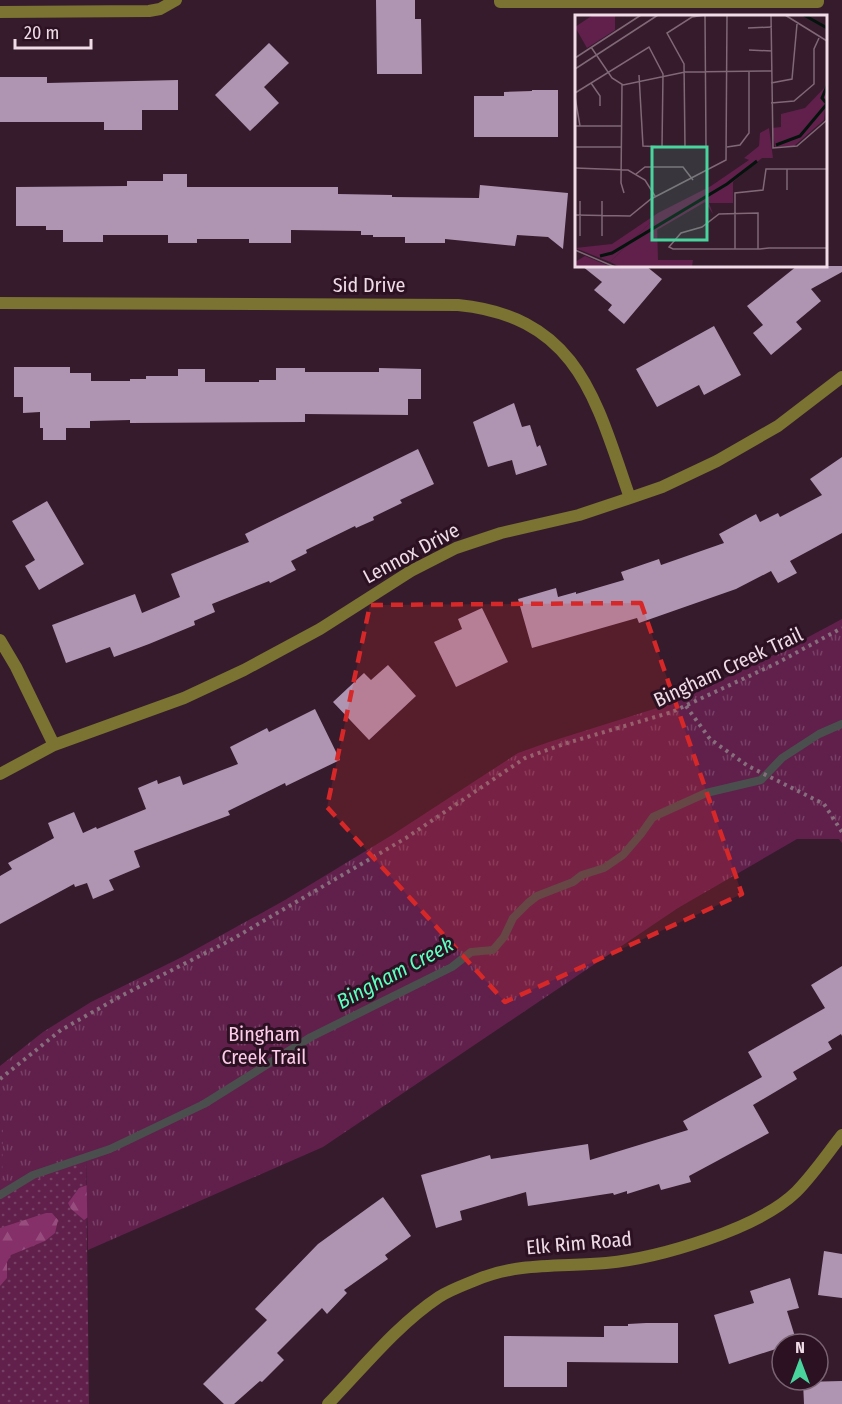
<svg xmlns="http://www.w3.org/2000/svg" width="842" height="1404" font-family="'Fira Sans Condensed',sans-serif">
<defs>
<pattern id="grass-dots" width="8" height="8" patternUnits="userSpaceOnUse" patternTransform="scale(1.5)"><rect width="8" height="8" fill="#60204b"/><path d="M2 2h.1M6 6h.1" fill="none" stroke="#774065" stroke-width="1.8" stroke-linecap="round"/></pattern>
<pattern id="forest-firs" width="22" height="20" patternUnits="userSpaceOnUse" patternTransform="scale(1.5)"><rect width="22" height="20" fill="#853069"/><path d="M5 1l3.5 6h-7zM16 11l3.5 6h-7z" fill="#974d7e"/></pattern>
<pattern id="park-tufts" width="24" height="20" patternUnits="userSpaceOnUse" patternTransform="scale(1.5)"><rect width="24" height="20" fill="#60204b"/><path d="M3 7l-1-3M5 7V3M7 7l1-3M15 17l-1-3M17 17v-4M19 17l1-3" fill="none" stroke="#774065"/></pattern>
</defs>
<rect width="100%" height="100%" fill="#361b2c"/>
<path fill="url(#grass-dots)" d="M3,1121L86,1159L89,1404H0V1123Z"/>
<path fill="url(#forest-firs)" d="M93,1183L98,1210L84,1220L71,1209L68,1203L79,1188Z
M46,1213H52L58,1220L55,1233L45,1241L11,1255L7,1262V1278L0,1286V1228Z"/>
<path fill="url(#park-tufts)" d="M842,619V843L839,839H797L678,908L323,1147L88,1250L86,1159L2,1194L3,1122L0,1123V1066L43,1032L91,1002L182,957L285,900L392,835L518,753L549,742L673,703L784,650Z"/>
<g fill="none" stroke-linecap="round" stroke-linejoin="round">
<path stroke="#4a4f4e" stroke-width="8" d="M0,1195L33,1175L110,1149L204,1104L311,1037L452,967L471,952L493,950L504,937L513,918L528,903L537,896L573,882L582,875L604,868L623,855L641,834L653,817L706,793L761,780L782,758L819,734L842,724"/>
</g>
<path fill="#af95b2" d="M376,0H415V19H421L422,74H377Z
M269,43L289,63L264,87L279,103L250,131L215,95Z
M0,77H47V83L178,80V110H142V130H104V122H0Z
M532,90H558V137H474V96H504V92L532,91Z
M163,174H187V187H338V194L392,195V197L479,198L480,185L568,193L563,249L548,237L517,235L515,246L445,239V243H405V237H373V235H361V231L291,230V243H249V239H197V243H168V235H103V242H63V230H46V226H16V187L127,186V181H163Z
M582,266H646L662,279L624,324L608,310L612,305L594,290L602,282Z
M797,266H842V272L811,289L821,301L796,322L802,329L771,355L753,333L763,325L747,306Z
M714,326L741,375L704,395L699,385L657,407L636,369Z
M14,367H70V373H91V381H130V379H146V376H178V369H205V382H259V380H276V368H305V372H379V368L421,369V399H408V415L305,414V422L130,423V420L90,421V428H66V440H43V428H40V412L23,413V397H14Z
M514,403L522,427L530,425L537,447L540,445L547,465L516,475L512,460L488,467L473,422Z
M418,449L434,484L400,500L402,503L373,517L374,520L356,528L355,526L306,550L307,553L291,561L296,570L270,583L269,581L212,604L215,612L194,621L195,625L149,644L114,657L110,647L66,663L52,625L135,594L142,613L180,597L171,574L249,542L245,534Z
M842,457V533L790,561L797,573L778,583L771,571L736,589L639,623L637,618L532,648L518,599L556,588L558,597L576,592V594L624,580L621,572L659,559L661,565L724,543L719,534L756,514L760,522L778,513L780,517L822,495L810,479Z
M47,501L84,564L39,590L25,566L35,560L12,521Z
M482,608L508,662L456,687L434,642L462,629L458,619Z
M388,665L416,696L369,740L333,702L364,673L371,680Z
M315,709L340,760L286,786L285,783L228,811L230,815L134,851L140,867L109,880L114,890L93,899L87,883L75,887L74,884L0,924V876L12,869L8,863L54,838L48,823L74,812L83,833L96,827L97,829L146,809L138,788L157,780L158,784L180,776L183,785L238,764L230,747L267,728L269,732Z
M842,966V1036L841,1034L828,1042L832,1049L793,1072L797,1079L753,1105L769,1133L689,1176L691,1182L661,1190L659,1184L627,1194V1191L614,1195L613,1193L528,1206L526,1192L460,1211L462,1220L436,1228L421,1175L490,1155L491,1159L588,1144L590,1160L688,1130L683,1121L762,1077L748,1052L825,1008L811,985Z
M383,1197L411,1236L385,1255L388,1259L344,1290L347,1293L327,1314L322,1308L277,1353L284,1360L262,1382L260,1381L234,1404H224L203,1384L267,1320L255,1309L318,1244Z
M824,1251L842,1254V1298L818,1295Z
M790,1278L799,1308L787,1311L797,1343L782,1344V1347L729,1364L714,1315L754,1303L750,1291Z
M646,1323H678V1363L567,1362V1387H504V1336L604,1337V1326H628V1324Z
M842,1381V1404H804L803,1382Z"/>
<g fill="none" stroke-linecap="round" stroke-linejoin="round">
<path stroke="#866e7d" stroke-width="4" stroke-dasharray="3 4.5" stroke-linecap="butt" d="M686,706L710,739L748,766L824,804L842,832
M0,1079L61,1030L121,996L229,941L406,838L525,758L567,743L672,712L777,663L842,628"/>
<path stroke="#7a7331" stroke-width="12" d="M500,0V2H818V0
M0,12L149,11L160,9L176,0
M0,303L458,305C579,317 596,401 630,498
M0,640L16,667L54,745
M0,774L54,745L184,698L244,670L320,629L411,571L456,548L501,533L579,515L630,498L662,487L717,461L778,426L842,377
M328,1404C363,1368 397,1325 439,1297C450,1290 464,1285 476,1280C518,1262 562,1267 606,1263C659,1258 758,1229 796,1192C813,1175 827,1154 842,1135"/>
</g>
<path fill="#d62828" fill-opacity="0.2" stroke="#d62828" stroke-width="4.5" stroke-dasharray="12 8" stroke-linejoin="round" d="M641,603L742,894L505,1002L327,807L370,605Z"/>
<g text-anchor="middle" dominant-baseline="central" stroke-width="6" stroke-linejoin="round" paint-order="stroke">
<g font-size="20" fill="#efdce7" stroke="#2b1122">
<text x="369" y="285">Sid Drive</text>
<text transform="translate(411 553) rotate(-28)">Lennox Drive</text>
<text transform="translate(728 667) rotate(-25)">Bingham Creek Trail</text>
<text transform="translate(579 1243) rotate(-5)">Elk Rim Road</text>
</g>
<g font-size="20" fill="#fdcce8" stroke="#2b1122">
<text x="264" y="1034">Bingham<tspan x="264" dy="23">Creek Trail</tspan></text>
</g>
<g font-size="21" font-style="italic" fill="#5bffbe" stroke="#2b1122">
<text transform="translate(395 973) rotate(-28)">Bingham Creek</text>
</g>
</g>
<g transform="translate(575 15)">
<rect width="252" height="252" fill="#361b2c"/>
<path d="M18,0H40V15L12,33L0,12ZM77,206L82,209L83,245H118L117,252H45L35,247ZM10,241L36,252H0V247Z" fill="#60204b"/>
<path d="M252,70L249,105L219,131L200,132L197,113L206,112V99L230,93ZM194,113L198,143H187L158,167V188H134L138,199L130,187L82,215V209L77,211L76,207L35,247L0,233L37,229L83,198L136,171L174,145L169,143L184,131L185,118Z" fill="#60204b"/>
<path fill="none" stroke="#04130c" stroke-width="3" d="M229,0L252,13M252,71L247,83L252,89M201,130L225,121L251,90M25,241L37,238L152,169L182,146"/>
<path fill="none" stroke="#806877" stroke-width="1.5" d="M130,0L131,132H110L109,49L92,18L117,2ZM196,0L198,133L222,131L252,105M210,0L252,26M173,13L197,12M16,32L37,63L48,70L110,57L197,56M174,35L197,36M0,43L66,0M0,54L83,0M16,68L25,81V91M196,68L217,64L222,9M47,69L46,168L49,178M0,78L74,32L88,59L87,132L68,131L64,60M0,82L5,111M196,88L219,86L239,69V34L244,23M0,111H47M0,132H47M152,132L165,130L174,118V56M0,153L53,155L70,165L80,181M212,154V175M61,159L70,152H108L118,165M0,200L55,201L76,184L151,145L152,0M5,221V186M27,221V186M160,234V178L188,175L191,154H252M183,234V198L144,199L127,212L106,218L94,232L98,234H185L194,233H252M0,235L40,252"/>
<path fill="#49d49d" fill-opacity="0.15" stroke="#49d49d" stroke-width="3" d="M77,132H132V225H77Z"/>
<rect width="252" height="252" fill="none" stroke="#efdce7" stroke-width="3"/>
</g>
<g transform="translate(800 1362)"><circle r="28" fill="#2b1122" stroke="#796271" stroke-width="1.5"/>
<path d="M0-4.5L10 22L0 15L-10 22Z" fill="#49d49d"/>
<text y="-9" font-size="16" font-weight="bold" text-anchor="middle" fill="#efdce7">N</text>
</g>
<path d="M15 39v9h76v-9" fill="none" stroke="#efdce7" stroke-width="3"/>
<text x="24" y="39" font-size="18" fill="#efdce7" stroke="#2b1122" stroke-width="4.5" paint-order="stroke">20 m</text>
</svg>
